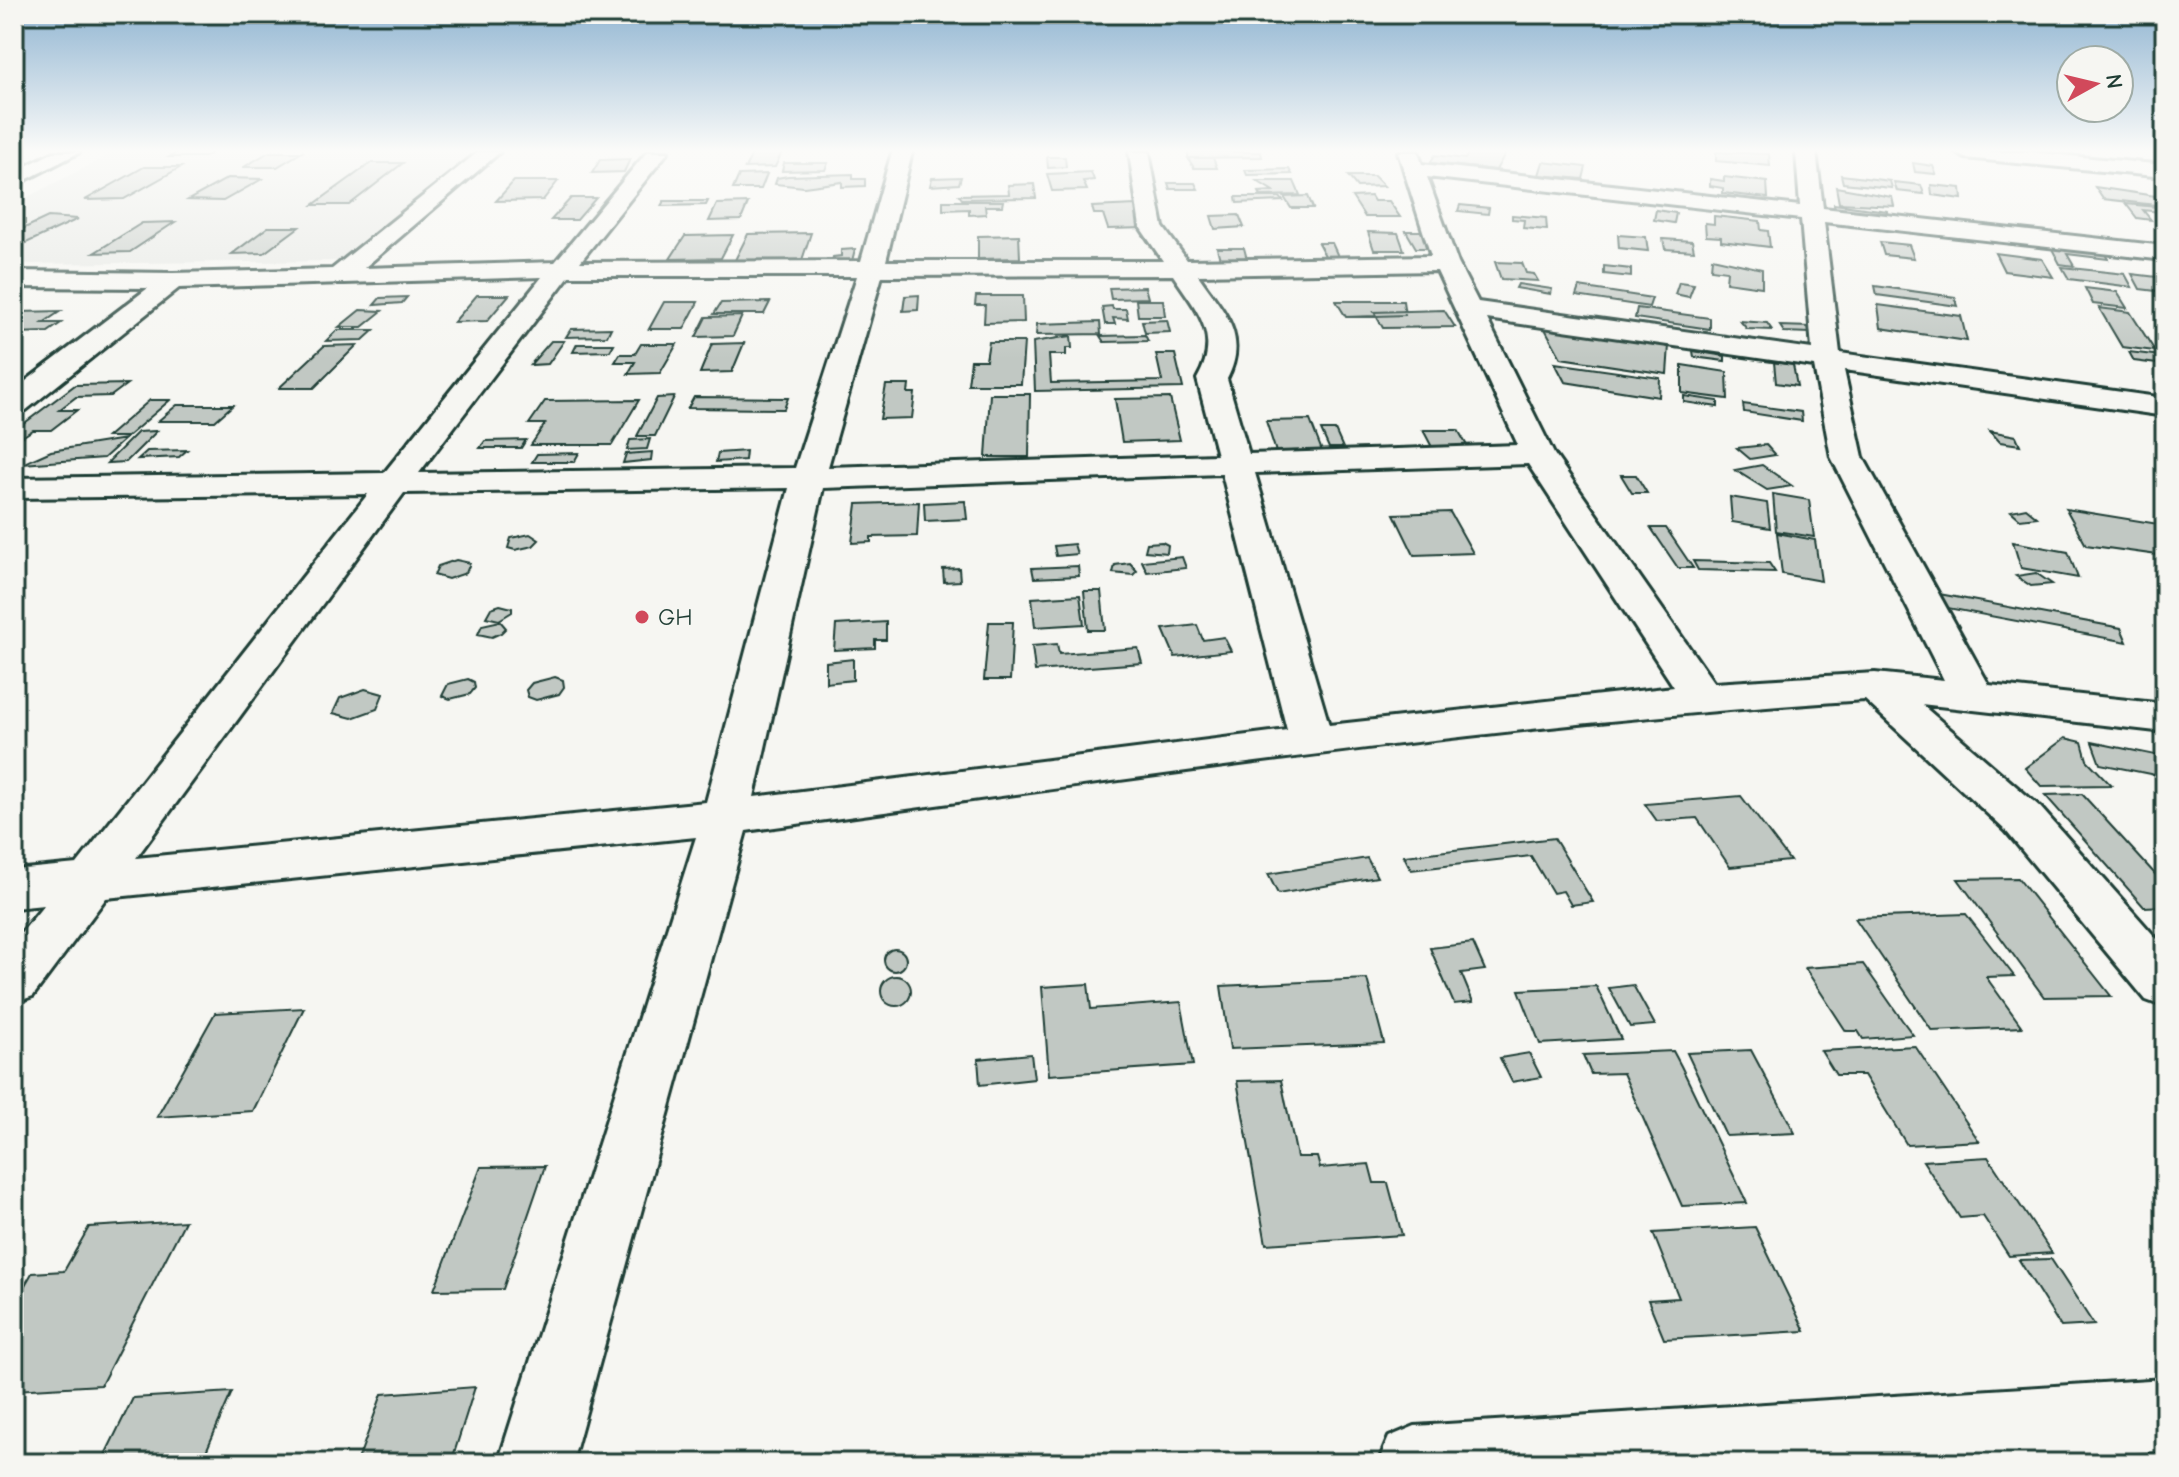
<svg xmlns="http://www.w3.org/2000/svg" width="2179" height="1477" font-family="'Comic Neue',sans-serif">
<rect width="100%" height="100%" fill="#f6f6f2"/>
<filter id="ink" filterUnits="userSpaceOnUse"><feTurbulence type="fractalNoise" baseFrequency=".0125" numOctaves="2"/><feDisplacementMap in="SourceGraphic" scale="16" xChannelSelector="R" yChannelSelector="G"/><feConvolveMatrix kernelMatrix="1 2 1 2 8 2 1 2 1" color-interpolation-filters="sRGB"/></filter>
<g filter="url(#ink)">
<path fill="#e6e8e4" d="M115,152H475L343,261L14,264V204Z"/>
<path fill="#c1c8c3" stroke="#1f3d34" stroke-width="2" d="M178,152H213L204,157H169Z
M269,152H302L277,167H244Z
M753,152H782L775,167L745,168Z
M1188,152H1261L1262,157L1188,158Z
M1469,152H1506L1496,170L1430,163L1435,155L1465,159Z
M1716,152L1769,154L1770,166L1716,161Z
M1047,157H1065L1066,167L1048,168Z
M1188,158H1213L1217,168H1194Z
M630,159L624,172L592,173L600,160Z
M1543,162L1586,167L1583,179L1539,175Z
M371,163H403L349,205H313Z
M784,163H828L825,170L782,171Z
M1913,163L1933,166L1936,174L1915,172Z
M144,167H181L124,199L85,200Z
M1289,169L1292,174L1247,175L1245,170Z
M1091,172L1094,180L1083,181L1087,190L1052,191L1047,174Z
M767,174L761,189H733L739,175Z
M853,174V179H865V186L842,187V182L804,187L775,184L777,178L788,176Z
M1841,175L1890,181L1892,188L1843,183Z
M1348,176H1374L1384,186L1357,187Z
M961,177L959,184L930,186L932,178Z
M1724,177L1767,182L1768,198L1723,193V188L1710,186V179L1724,181Z
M228,178L262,179L223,201L188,200Z
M514,181H558L543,200L496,201Z
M1257,181H1294L1300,195L1261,196L1259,192L1273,191Z
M1894,182L1921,185L1924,194L1897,191Z
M1168,183H1195L1198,189H1170Z
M1034,184L1036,198L962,199L959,195L1009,194L1008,185Z
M1931,185L1961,188L1962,199L1932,195Z
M1836,187L1892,197L1894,206L1839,203Z
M2095,187L2162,197L2165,206L2103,199Z
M1308,196L1313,208H1291L1284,197Z
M1371,196L1374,201H1389L1400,217H1365L1352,197Z
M1236,197H1280L1283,201L1237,203Z
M571,198H596L577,220H551Z
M664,201H708L706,205L661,206Z
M943,201H1003L1002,206H985L986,214L969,215V209L943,210Z
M748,203L741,220L709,221L717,204Z
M1834,204L1887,211L1888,215L1834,209Z
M2126,204L2157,207L2160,212L2143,210L2151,220L2137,218Z
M1136,205L1144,228L1108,229L1103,214H1094L1092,207Z
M1460,205L1489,208L1488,214L1458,211Z
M1656,210L1676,213L1674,223L1654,220Z
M1239,215L1244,227L1215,229L1211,216Z
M1512,215L1546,218L1547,230L1523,228L1524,220L1512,219Z
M1714,216L1760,221L1761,230L1768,231L1770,247L1721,241V237L1706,236L1705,223L1714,224Z
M48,217L78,219L24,244H14V233Z
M175,222L130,252L94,253L142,223Z
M268,227H299L264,253L232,254Z
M1406,231H1421L1430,248H1416Z
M1368,232L1398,233L1404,250H1374Z
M811,233L801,263L733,264L748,234Z
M733,235L721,258L670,259L685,236Z
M1019,235L1020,258L978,259V236Z
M1618,235L1646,237L1648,251L1619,248Z
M1663,239L1692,241L1694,251L1665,249Z
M1880,242L1909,245L1914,258L1884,255Z
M1318,243H1332L1341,263H1329Z
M2051,247L2104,253L2108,259L2067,254L2074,266L2060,264Z
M1217,248H1244L1248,263H1221Z
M855,249L852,261L831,264L833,257L841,256V250Z
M1995,253L2042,259L2053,277L2004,271Z
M1712,258L1762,269V287L1726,282L1727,271L1711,269Z
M1495,262L1522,263L1526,273L1534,274L1538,281L1501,279Z
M1604,266L1631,269V277L1604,274Z
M2062,267L2125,274L2132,287L2069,279Z
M2132,274L2165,278V292L2140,289Z
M1679,282L1694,284L1689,297L1675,294Z
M1518,284L1552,289L1551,294L1516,288Z
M1875,286L1955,297L1958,306L1877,295Z
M1145,287L1148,298L1111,299L1109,288Z
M1579,287L1652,298L1649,307L1576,296Z
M2085,288L2117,292L2127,308L2093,304Z
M477,295H509L487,321L454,322Z
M919,295L918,310L903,311L905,296Z
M976,296H1023L1024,322L984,323L985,305H975Z
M407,297L402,303L374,305L380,298Z
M1136,300H1163L1165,316H1138Z
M1336,301H1403L1405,315L1346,317Z
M664,302H698L684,329H649Z
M770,302L764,314H714L721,303Z
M1878,305L1961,316L1967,341L1881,328Z
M1112,306L1113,309H1126L1128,319L1113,318L1115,324H1105L1102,307Z
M1637,308L1710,318V329L1635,318Z
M2099,308L2130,312L2155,351L2122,347Z
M360,310L382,311L362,327H339Z
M1444,310L1455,327L1383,328L1374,312Z
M61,311L43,323H61L48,332L14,333V316L19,312Z
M742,316L733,336L696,337L706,317Z
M1167,320L1170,332L1145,333L1142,321Z
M1740,321L1767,323L1772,330L1747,329Z
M1100,322L1101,334L1036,335L1037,324Z
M1780,326L1811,327L1810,333L1784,332Z
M1544,327L1669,345L1667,374L1561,358Z
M611,328L607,336L566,337L571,329Z
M337,330H374L363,340L326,341Z
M1145,335L1148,341L1104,342L1100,336Z
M1071,336L1072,348H1066V355H1049L1051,383L1162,381L1156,354H1175L1183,388L1035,391L1033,342Z
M551,341H564L548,364L530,365Z
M989,342H1024L1021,384H968L971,360H986Z
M744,343L732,372L700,373L712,344Z
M577,344H614L610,351L573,352Z
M641,344H677L660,373L628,374L635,362H615L620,354H635Z
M357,345L314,388H279L324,346Z
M1693,351L1725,356V361L1694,357Z
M2129,352L2161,356L2165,365L2134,361Z
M1774,362L1793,365L1797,386L1776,383Z
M1555,363L1660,378L1659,397L1565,382Z
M1682,365L1727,372L1728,399L1682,393Z
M127,384L111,396L76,397L59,410H77L51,430H33L14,442V431L75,385Z
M886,385H909L908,393H915L912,418L880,419Z
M990,394H1030L1029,457H986Z
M1684,396L1718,401V407L1684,402Z
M674,397L655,436H637L657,398Z
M694,397L788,398L784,409L688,408Z
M1170,398L1180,440L1122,442L1115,399Z
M150,400H170L127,437H107Z
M639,400L612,445H531L545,424H529L545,401Z
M1743,404L1801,412L1802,421L1744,412Z
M177,405H233L215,421H158Z
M1310,420L1322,451L1276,452L1266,421Z
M1321,430H1335L1343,448H1329Z
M1423,430H1458L1469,449H1433Z
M157,431L126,462L107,463L138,432Z
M1990,431L2016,436L2020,445L2000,442Z
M125,439L104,458L22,464L51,451Z
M650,439L647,449L627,450L630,440Z
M526,440L521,448H480L485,441Z
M1766,445L1775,455L1750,459L1737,448Z
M187,450L179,457L138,459L147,451Z
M746,451L745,460L716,462L718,453Z
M652,452L651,460L623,463L626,454Z
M579,453L574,462H532L537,454Z
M1762,465L1792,486L1767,490L1735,470Z
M1621,475H1636L1647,493H1632Z
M1773,494L1809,500L1814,537L1776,531Z
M1730,497L1767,503L1770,528L1732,522Z
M965,501L967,519L925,521L924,503Z
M919,502L917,536L871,537V542L852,543L857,504Z
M2026,508L2037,517L2020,519L2011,511Z
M2066,509L2164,525L2158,516L2165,517V556L2086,545Z
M1450,512L1473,553L1414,555L1394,514Z
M1651,528H1666L1693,568H1678Z
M1777,533L1815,540L1821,581L1782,574Z
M530,534L539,540L533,546L515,550L508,548L511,538Z
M1162,542L1168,545L1167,553L1145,551L1147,543Z
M2013,542L2068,552L2078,578L2021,568Z
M1074,544L1077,554L1056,556L1054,546Z
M1182,557L1186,568L1147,572L1142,561Z
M456,560L470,563L466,573L448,579L434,575L438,566Z
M1693,561L1769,563L1775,572L1698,570Z
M1130,563L1137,571L1133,575L1113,573L1115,565Z
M1078,566L1079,576L1034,578L1032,568Z
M959,568L960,581L944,582L943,569Z
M2036,573L2052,584L2031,586L2016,576Z
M1084,591H1101L1105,630H1088Z
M1934,593L2121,628L2127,642L1937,606Z
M1080,595L1084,624L1035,627L1032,598Z
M500,605L512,608V612L499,620L486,617L491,608Z
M500,621L506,628L501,633L492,637L478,634L482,625Z
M886,622V640H875V648L834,650L836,625Z
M989,622H1013L1010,680H984Z
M1197,625L1203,640L1224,637L1231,651L1175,657L1163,629Z
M1057,644L1059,654L1138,648L1142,663L1035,671L1032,646Z
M853,659V680L826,683V662Z
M555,677L563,680L564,687L559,694L536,700L528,697L526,690L532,683Z
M468,679L474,682L475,688L470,694L450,699L442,696L448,684Z
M365,689L383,694L377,709L352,718L333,713L340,698Z
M2065,738L2082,742L2087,760L2111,785L2041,786L2025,768Z
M2092,742L2165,757V777L2100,764Z
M2082,794L2165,885V906L2144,907L2045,795Z
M1741,796L1790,861L1730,867L1697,818L1657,821L1645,804Z
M1554,838L1593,902L1571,905L1563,891L1553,893L1531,856L1411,870L1404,856Z
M1367,858L1377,877L1278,894L1268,874Z
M2018,878L2111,996L2044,997L1958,879Z
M1966,914L2014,976L1986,977L2022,1027L1932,1031L1855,918Z
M1473,943L1485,970L1461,973L1473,1002L1454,1004L1430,948Z
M884 960a11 11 0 1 1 22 0a11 11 0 1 1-22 0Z
M1863,964L1902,1020L1913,1035L1863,1039L1858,1031H1846L1805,968Z
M881 991a15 15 0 1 1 30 0a15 15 0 1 1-30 0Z
M1367,979L1384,1043L1230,1049L1221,986Z
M1088,984L1091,1009L1181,1002L1193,1065L1049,1075L1042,987Z
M1633,985L1655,1025L1630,1027L1609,988Z
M1596,986L1621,1039L1540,1044L1519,990Z
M304,1008L253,1111L157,1117L215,1013Z
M1915,1046L1979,1141L1907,1145L1864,1075H1836L1821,1051Z
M1751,1050L1795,1133L1726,1136L1687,1053Z
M1673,1051L1681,1066L1747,1203L1682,1206L1623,1073L1591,1074L1583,1055Z
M1529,1053L1541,1077L1512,1082L1500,1058Z
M1031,1054L1034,1079L980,1085L978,1059Z
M1281,1080L1297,1157H1317L1320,1168L1369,1164L1374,1183H1388L1402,1235L1266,1244L1237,1081Z
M1988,1157L2052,1253L2009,1256L1983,1216L1960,1218L1923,1161Z
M545,1166L503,1289L434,1290L481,1167Z
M185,1221L101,1385L14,1390V1358L23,1343L14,1344V1304L32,1273L64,1271L89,1227Z
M1755,1227L1805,1331L1664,1339L1648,1300L1679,1298L1653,1233Z
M2051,1259L2094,1325L2061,1327L2019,1260Z
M475,1387L451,1463H357L382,1394Z
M232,1392L201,1463H101L133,1398Z"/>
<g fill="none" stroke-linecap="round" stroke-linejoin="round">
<g stroke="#1f3d34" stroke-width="6">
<path id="minor" d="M54,152H80L14,186V172Z
M478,152H500L364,268L555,262L647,152H668L580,262L861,261L892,152H912L886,261H1163L1140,227L1129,152H1149L1163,227L1187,260L1431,256L1398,152H1418L1422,164L1800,206L1796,152H1816L1823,208L2165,246V260L1824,222L1840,353L2165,398V416L1844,370L1863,457L1989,685L2165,704V732L1921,704L2040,807L2165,948V1007L2146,1000L2006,831L1865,700C1490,724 1118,781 746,831L572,1463H498L696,837L106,898L33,996L14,1003V942L44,905L14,908V870L77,864L368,494L14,498V478L384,473L542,277L179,288L25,411L14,414V390L148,288L14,287V271L173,273L332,269ZM1427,177L1801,219L1812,349L1478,302L1458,263ZM1437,271L1518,445L1249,454L1227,379C1250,335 1222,310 1198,275ZM1173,275C1197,311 1222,336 1197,379L1217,455L828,467L882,276ZM569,276H857L795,468L419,473ZM1487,319L1814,366L1831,457L1944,680L1875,673L1714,683L1554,454ZM1528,464L1674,687L1329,725L1255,473ZM1222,474L1287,730L754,797L823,488ZM789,488L706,802L136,858L404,493Z
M1955,152H2030L2165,165V177L1965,158Z
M2165,1379V1451L1979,1463H1378L1389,1437L1415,1426Z"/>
</g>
<use href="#minor" fill="#f6f6f2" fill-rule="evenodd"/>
</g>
</g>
<linearGradient id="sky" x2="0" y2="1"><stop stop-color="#8fb4d1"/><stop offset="0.42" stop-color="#fbfbf9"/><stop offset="1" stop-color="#fbfbf9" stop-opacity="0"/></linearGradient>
<rect width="2179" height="359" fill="url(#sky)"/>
<circle fill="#d1495b" stroke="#f6f6f2" stroke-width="3" cx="642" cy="617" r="8"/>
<g text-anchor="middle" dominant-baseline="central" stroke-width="6" stroke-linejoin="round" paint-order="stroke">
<g font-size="24" fill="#1f3d34" stroke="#f6f6f2" text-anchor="start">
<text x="658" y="617">GH</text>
</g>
</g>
<rect width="2179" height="1477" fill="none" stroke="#f6f6f2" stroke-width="48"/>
<rect x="24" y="24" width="2131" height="1429" fill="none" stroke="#1f3d34" stroke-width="3" filter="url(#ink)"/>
<g transform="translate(2095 84) rotate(82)"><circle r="38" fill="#f6f6f2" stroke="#a0aca6" stroke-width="2"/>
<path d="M0-6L14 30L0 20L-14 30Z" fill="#d1495b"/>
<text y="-12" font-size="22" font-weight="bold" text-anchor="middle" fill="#1f3d34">N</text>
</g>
</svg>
